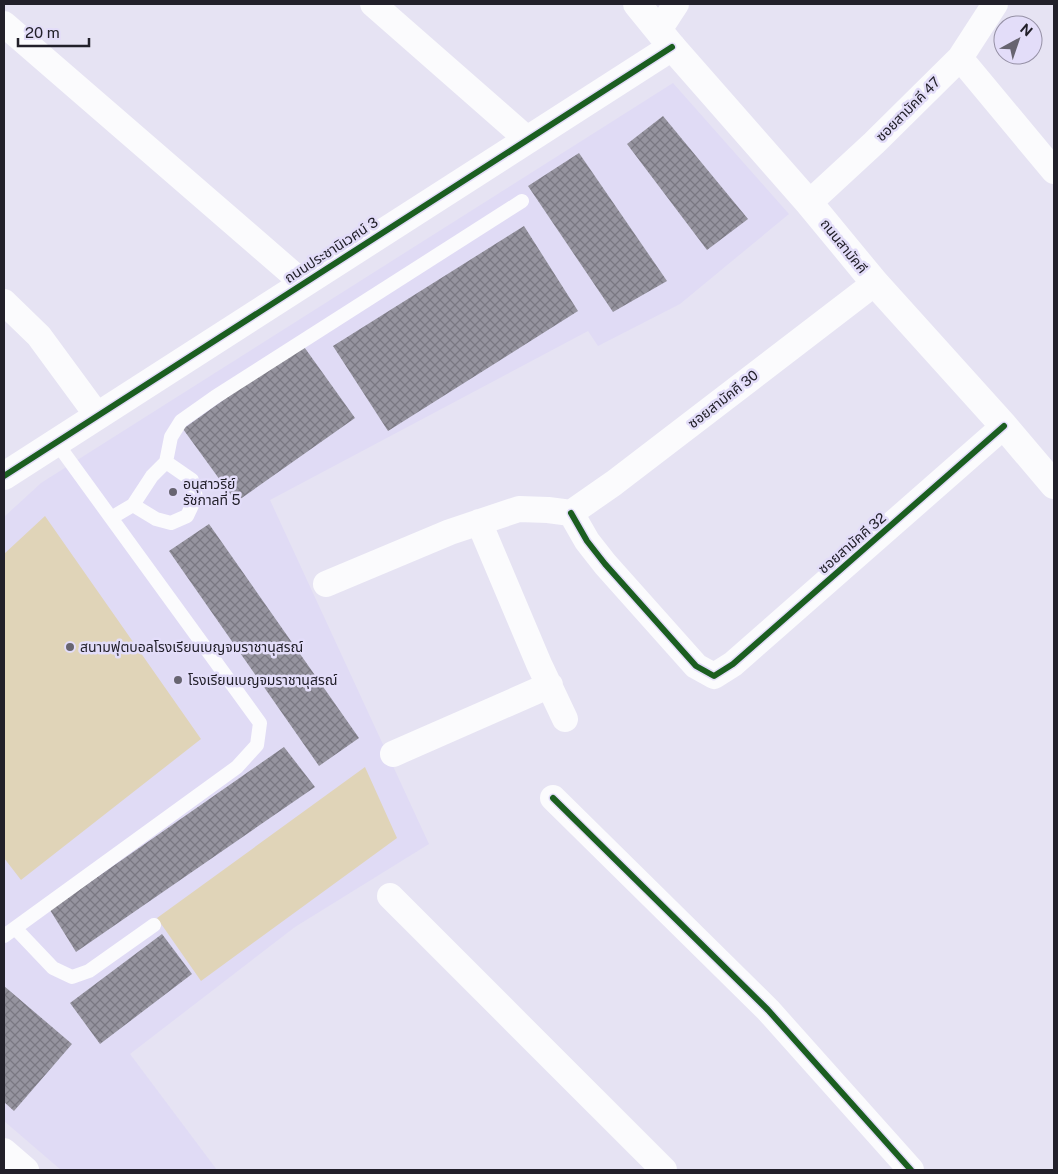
<svg xmlns="http://www.w3.org/2000/svg" width="1058" height="1174" font-family="'Public Sans','Noto Sans Thai',sans-serif">
<defs>
<pattern id="building-cross-hatch" width="8" height="8" patternUnits="userSpaceOnUse" patternTransform="scale(1.25)"><rect width="8" height="8" fill="#96949f"/><path d="M0 0l8 8M0 8l8-8" fill="none" stroke="#7a7882"/></pattern>
</defs>
<rect width="100%" height="100%" fill="#e6e3f3"/>
<path fill="#e0dbf5" d="M673,83L789,214L680,304L598,346L588,331L270,500L429,844L295,927L130,1054L217,1170H61L4,1121V517L41,483Z"/>
<path fill="#e0d4b8" d="M45,516L201,739L21,880L4,858V554Z
M365,767L397,838L201,981L157,918Z"/>
<path fill="url(#building-cross-hatch)" d="M663,116L748,219L707,250L627,144Z
M579,153L667,281L613,312L528,186Z
M524,226L578,311L388,431L333,346Z
M302,344L355,418L236,502L183,429Z
M209,524L359,738L319,766L169,551Z
M284,747L315,787L76,952L50,910Z
M162,934L192,974L100,1044L70,1003Z
M4,986L72,1044L14,1111L4,1102Z"/>
<g fill="none" stroke-linecap="round" stroke-linejoin="round">
<path stroke="#fbfbfd" stroke-width="14" d="M133,505L156,519L171,523L187,516L196,497L192,480L166,462
M111,518L133,505L152,476L166,462L171,437L181,421L215,397L522,201
M15,928L53,968L72,977L89,971L154,925
M4,936L237,767L257,745L260,723L56,442"/>
<path stroke="#fbfbfd" stroke-width="26" d="M373,4L527,139
M4,24L303,283
M659,30L676,4
M960,58L1054,171
M809,203L874,143L960,58L995,4
M4,302L39,336L97,415
M571,513L587,541L605,564L696,666L714,676L733,664L1004,426
M571,513L614,483L875,283
M479,522L539,664L565,719
M326,584L450,532L519,509L548,510L571,513
M393,754L550,685
M553,798L768,1010L911,1170
M390,896L664,1170
M4,1151L26,1170"/>
<path stroke="#fbfbfd" stroke-width="28" d="M4,476L672,47"/>
<path stroke="#fbfbfd" stroke-width="28" d="M637,4L672,47L809,203L875,283L1004,426L1054,485"/>
<g stroke="#e3ddf9" stroke-width="9">
<path id="cycleway" d="M4,476L672,47
M571,513L587,541L605,564L696,666L714,676L733,664L1004,426
M553,798L768,1010L911,1170"/>
</g>
<use href="#cycleway" stroke="#1b5e20" stroke-width="6"/>
</g>
<g fill="#676470" stroke="#e3ddf9" stroke-width="2">
<circle cx="173" cy="492" r="5"/>
<circle cx="70" cy="647" r="5"/>
<circle cx="178" cy="680" r="5"/>
</g>
<g text-anchor="middle" dominant-baseline="central" stroke-width="5" stroke-linejoin="round" paint-order="stroke">
<g font-size="14" fill="#22202a" stroke="#e3ddf9">
<text transform="translate(908 109) rotate(-45)">ซอยสามัคคี 47</text>
<text transform="translate(844 246) rotate(51)">ถนนสามัคคี</text>
<text transform="translate(331 250) rotate(-33)">ถนนประชานิเวศน์ 3</text>
<text transform="translate(723 399) rotate(-38)">ซอยสามัคคี 30</text>
<text transform="translate(852 543) rotate(-41)">ซอยสามัคคี 32</text>
</g>
<g font-size="14" fill="#22202a" stroke="#e3ddf9" text-anchor="start">
<text x="183" y="484">อนุสาวรีย์<tspan x="183" dy="16">รัชกาลที่ 5</tspan></text>
<text x="80" y="647">สนามฟุตบอลโรงเรียนเบญจมราชานุสรณ์</text>
<text x="188" y="680">โรงเรียนเบญจมราชานุสรณ์</text>
</g>
</g>
<rect width="1058" height="1174" fill="none" stroke="#22202a" stroke-width="10"/>
<g transform="translate(1018 40) rotate(40)"><circle r="24" fill="#e3ddf9" stroke="#9691a6"/>
<path d="M0-4L9 19L0 12L-9 19Z" fill="#676470"/>
<text y="-8" font-size="14" font-weight="bold" text-anchor="middle" fill="#22202a">N</text>
</g>
<path d="M18 38v8h71v-8" fill="none" stroke="#22202a" stroke-width="2.5"/>
<text x="25" y="38" font-size="15" fill="#22202a" stroke="#e3ddf9" stroke-width="4" paint-order="stroke">20 m</text>
</svg>
